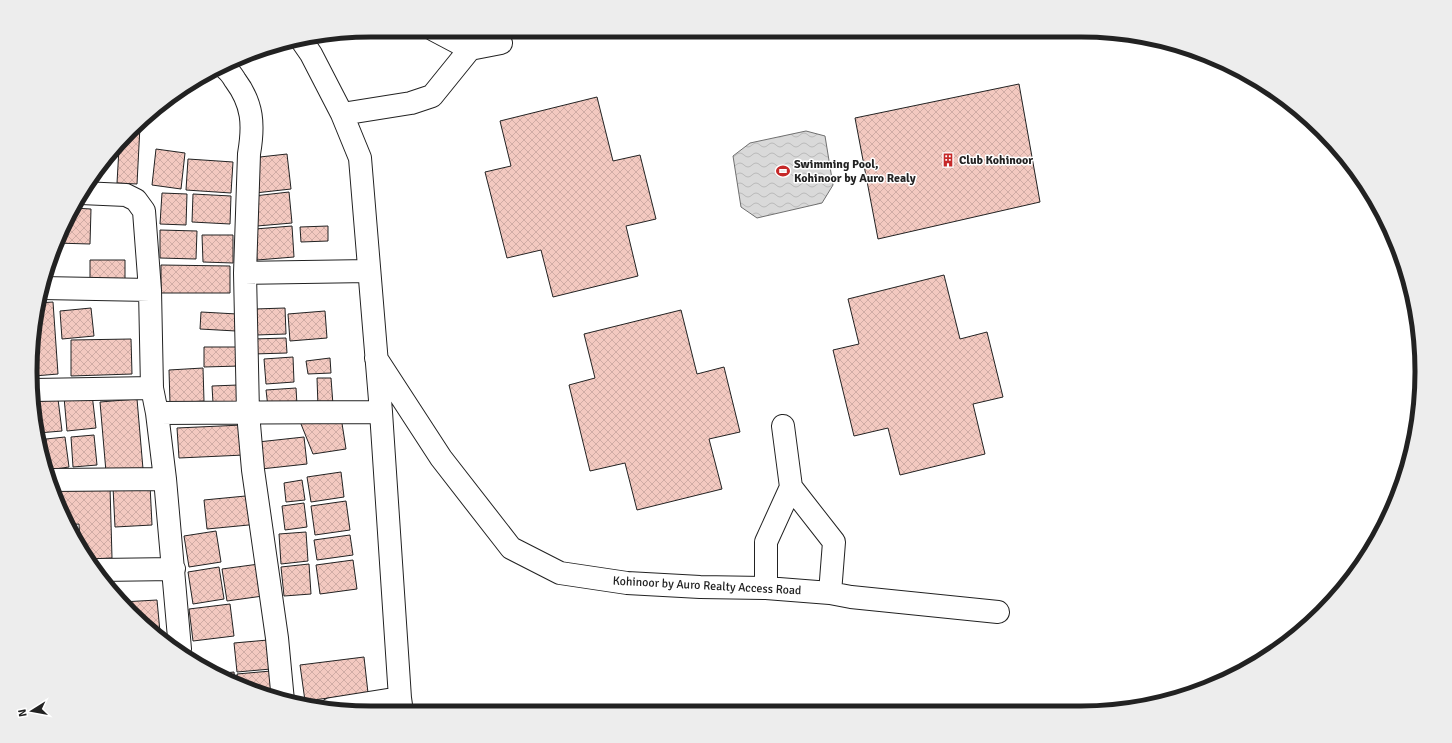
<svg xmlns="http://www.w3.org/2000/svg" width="1452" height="743" font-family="Signika,sans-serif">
<defs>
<pattern id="water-waves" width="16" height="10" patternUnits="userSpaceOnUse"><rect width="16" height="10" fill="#d9d9d9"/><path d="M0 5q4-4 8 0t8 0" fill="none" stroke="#bababa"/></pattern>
<pattern id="building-cross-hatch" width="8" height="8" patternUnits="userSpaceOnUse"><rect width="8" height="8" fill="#f3c9c0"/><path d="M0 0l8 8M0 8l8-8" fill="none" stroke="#d0aca5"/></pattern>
</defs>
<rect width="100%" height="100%" fill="#fff"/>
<path fill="url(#water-waves)" stroke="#6f6f6f" d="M806,131L825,136L833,185L822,203L757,218L741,207L733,156L750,143Z"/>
<path fill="url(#building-cross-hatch)" stroke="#222" d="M735,30H761L737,37Z
M1019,84L1040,202L878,239L855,118Z
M597,97L613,161L640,155L656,219L626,226L638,276L553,297L541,250L507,258L485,172L511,166L500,121Z
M140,126L137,184L117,183L119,148Z
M156,149L185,153L181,189L152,185Z
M287,154L291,189L255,193L251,158Z
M188,159L233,162L231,193L186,190Z
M95,174L94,186L86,185L87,182Z
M289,192L292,223L257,226L254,196Z
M162,193L187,194L186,225L160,224Z
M193,194L231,196L230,224L192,222Z
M73,208L91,209L90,244L55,243Z
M292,226L294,257L257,260L255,229Z
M328,226V241L301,242L300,227Z
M160,230L197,231L196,259L160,258Z
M202,235H233V263L203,262Z
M90,260H125V280H90Z
M161,265L230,266V293H161Z
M944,275L960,339L987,332L1003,397L973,404L985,454L900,475L888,428L854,436L833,350L859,344L848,299Z
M53,302L58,374L34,376L37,305V303Z
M91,308L94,336L62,339L60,311Z
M285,308L286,334L256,335L255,309Z
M681,310L697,374L724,367L740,432L709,439L722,489L637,510L625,463L590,471L569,385L595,378L584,334Z
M325,311L327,338L290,341L288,314Z
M201,312L237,314L236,331L200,329Z
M286,338L287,353L253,354V339Z
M131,339L132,374L71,376V340Z
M204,347H240V366L204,367Z
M293,357L294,382L266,384L264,359Z
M330,358L331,373L308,374L306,361Z
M203,368L204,401L170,403L169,370Z
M317,378H331L333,405L318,406Z
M238,385V402L213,403L212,386Z
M296,388L297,405L268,407L266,390Z
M92,394L96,428L67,431L64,397Z
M58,399L62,431L38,433L33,416V402Z
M137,399L143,469L106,472L100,402Z
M341,417L346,449L313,454L299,419Z
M242,425L244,455L179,458L177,428Z
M94,435L97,465L73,467L71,437Z
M65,437L69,467L49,470L45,457L48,456L46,439Z
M304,437L307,464L261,469L258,442Z
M341,472L344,497L311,502L307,477Z
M302,480L305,500L286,502L284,483Z
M150,485L152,525L115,527L113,487Z
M110,487L112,558L91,559L80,543L79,524L67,525L65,523L55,489Z
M256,495L259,524L207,529L204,500Z
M346,501L350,530L315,535L311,506Z
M304,503L307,527L285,530L282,506Z
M216,531L221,562L189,567L184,536Z
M306,532L308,561L281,564L279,534Z
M350,535L353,555L317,560L314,540Z
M353,560L357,589L320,594L316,565Z
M259,564L263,596L227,601L222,569Z
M309,564L311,594L284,596L281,567Z
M219,567L224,599L193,604L188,572Z
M115,584L116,594L110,585Z
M157,600L160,632L157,633L130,613L122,602Z
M230,604L234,636L193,641L189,609Z
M268,640L271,669L237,672L234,643Z
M364,657L368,693L305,701L300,665Z
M271,671L274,698L238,684L237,674Z
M234,672L235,683L221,678L215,674Z"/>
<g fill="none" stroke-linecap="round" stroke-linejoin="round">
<g stroke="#222" stroke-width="24">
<path id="minor" d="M434,30L470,49
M302,41L311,54L342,114L360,158L381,412L400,698L402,712
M225,68C229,71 232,75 235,80C253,104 254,125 249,154L245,273L248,413L253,470L277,638L283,701
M342,114L411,103L432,96L470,49L501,43
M81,193L126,195L136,200L144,211L150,290L152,388L157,413L165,479L180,649
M245,273L369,271
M42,288L150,290
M376,358L441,458L511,548L560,573L627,583L700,587L766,588L830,593L851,597L998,612
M34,390L152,388
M157,413L381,412
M783,426L791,487L834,542L830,593
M52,480L165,479
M99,570L174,569
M766,588V542L791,487
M331,709L400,698"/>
</g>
<use href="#minor" stroke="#fff" stroke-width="22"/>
</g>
<defs>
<g id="building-bare" transform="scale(1.08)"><path d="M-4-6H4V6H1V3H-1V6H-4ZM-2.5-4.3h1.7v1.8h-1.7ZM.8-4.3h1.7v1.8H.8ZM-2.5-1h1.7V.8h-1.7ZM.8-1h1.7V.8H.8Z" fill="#c62828" stroke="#fff" stroke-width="2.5" paint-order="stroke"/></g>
<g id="stadium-bare" transform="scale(1.08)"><path d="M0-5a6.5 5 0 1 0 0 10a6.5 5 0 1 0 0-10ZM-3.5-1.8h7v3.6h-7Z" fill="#c62828" stroke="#fff" stroke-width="2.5" paint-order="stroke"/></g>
</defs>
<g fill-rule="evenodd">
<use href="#building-bare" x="948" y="160"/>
<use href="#stadium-bare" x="783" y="171"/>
</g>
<g text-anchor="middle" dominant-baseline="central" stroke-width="3" stroke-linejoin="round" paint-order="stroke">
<g font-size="12" font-weight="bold" fill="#222" stroke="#fff" text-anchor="start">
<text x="959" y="160">Club Kohinoor</text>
<text x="794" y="164">Swimming Pool,<tspan x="794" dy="14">Kohinoor by Auro Realy</tspan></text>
</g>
<g font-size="12" fill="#222" stroke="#fff">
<text transform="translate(707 586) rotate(3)">Kohinoor by Auro Realty Access Road</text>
</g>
</g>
<path d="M0 0H1452V743H0ZM371 37H1081A334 334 0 0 1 1415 371V372A334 334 0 0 1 1081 706H371A334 334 0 0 1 37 372V371A334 334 0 0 1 371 37Z" fill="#ededed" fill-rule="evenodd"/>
<path fill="none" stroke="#222" stroke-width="5" d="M371 37H1081A334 334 0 0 1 1415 371V372A334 334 0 0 1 1081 706H371A334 334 0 0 1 37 372V371A334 334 0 0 1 371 37Z"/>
<g transform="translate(32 711) rotate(259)" stroke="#ffffff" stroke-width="3" paint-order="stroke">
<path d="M0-3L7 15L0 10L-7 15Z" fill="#222222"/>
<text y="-6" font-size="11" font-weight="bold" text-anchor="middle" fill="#222222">N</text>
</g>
</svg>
